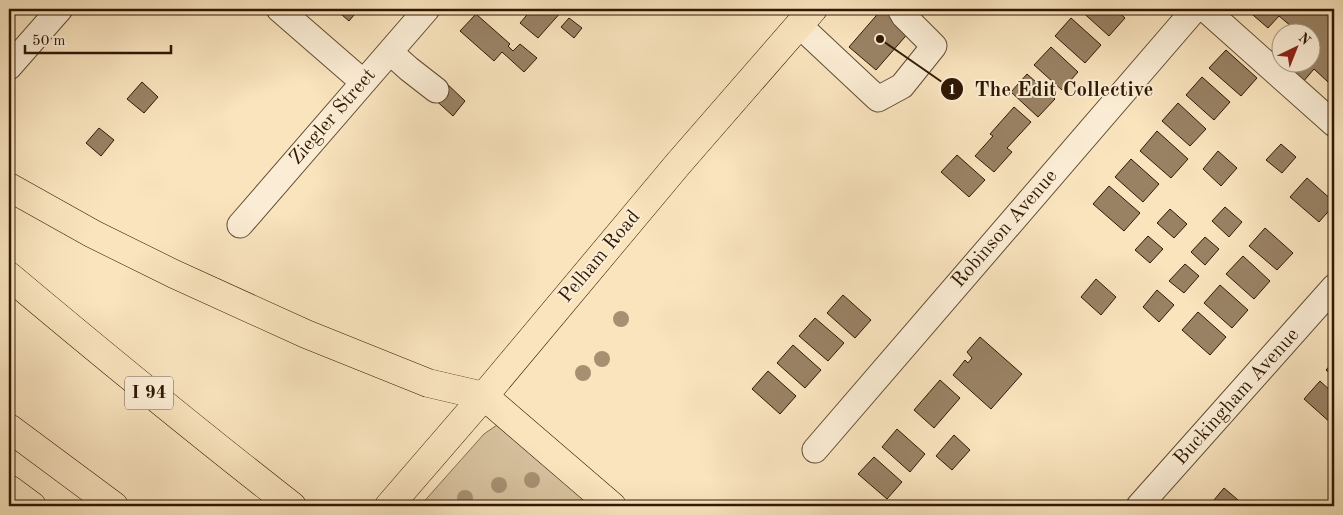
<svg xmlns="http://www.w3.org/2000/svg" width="1343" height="515" font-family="'Old Standard TT',serif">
<rect width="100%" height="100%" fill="#f9e4be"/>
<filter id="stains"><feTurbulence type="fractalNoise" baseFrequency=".004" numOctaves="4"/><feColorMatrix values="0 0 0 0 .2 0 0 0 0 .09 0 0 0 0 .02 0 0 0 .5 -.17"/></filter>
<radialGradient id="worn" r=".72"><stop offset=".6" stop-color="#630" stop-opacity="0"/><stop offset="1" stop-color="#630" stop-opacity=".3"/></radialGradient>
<path fill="#d7c19e" stroke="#846c50" d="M497,425L507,433L592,506H420L484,434Z"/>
<path fill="#998264" stroke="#301803" d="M335,9H359L349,21Z
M532,9H560L562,11L538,38L520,23Z
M882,9H890L911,30L876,70L849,47Z
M1079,9H1115L1125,18L1109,36Z
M1246,9H1334V75L1328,82L1314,69L1303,82L1285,66L1289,62H1310V32H1298L1279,16L1268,28Z
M476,14L510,44L508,46L513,51L520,44L537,58L524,72L502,52L494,61L460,31Z
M569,18L582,28L574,38L561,27Z
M1071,18L1101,45L1085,63L1055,36Z
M1051,47L1078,72L1062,90L1034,65Z
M1226,50L1257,78L1241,96L1209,68Z
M1027,74L1055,99L1038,117L1011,92Z
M1202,77L1230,102L1214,120L1186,95Z
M444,81L465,101L453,116L431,96Z
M142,82L158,97L144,113L127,99Z
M1178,103L1206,129L1190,146L1162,121Z
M1014,107L1031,122L1007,148L1012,152L994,172L975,156L993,136L990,134Z
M99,128L114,140L101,156L86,143Z
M1157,131L1188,159L1171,178L1140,151Z
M1281,144L1296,157L1282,173L1266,160Z
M1218,151L1237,168L1221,186L1203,169Z
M957,155L985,180L969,197L941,172Z
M1131,159L1159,184L1143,202L1115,177Z
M1307,178L1334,202V205L1319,222L1290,197Z
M1109,186L1140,213L1124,231L1093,204Z
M1225,207L1242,222L1229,237L1212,221Z
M1170,209L1187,224L1174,238L1157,223Z
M1265,228L1293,253L1277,270L1249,246Z
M1148,236L1163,249L1150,263L1135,250Z
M1205,237L1219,249L1205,265L1191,252Z
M1243,256L1270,281L1254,299L1226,274Z
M1185,264L1199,276L1184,293L1169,281Z
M1096,279L1116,297L1101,315L1081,297Z
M1220,285L1248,310L1232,328L1204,303Z
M1157,290L1174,305L1159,322L1143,307Z
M843,295L871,320L855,338L827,313Z
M1198,312L1226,337L1210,355L1182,330Z
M815,318L844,343L828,361L799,336Z
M980,337L1022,374L991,409L953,375L965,360L968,363L972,358L967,352Z
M793,345L821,370L805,388L777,363Z
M1334,361V377L1326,370Z
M768,371L796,396L780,414L752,389Z
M940,380L960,398L934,428L914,410Z
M1320,381L1334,394V421L1332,424L1304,399Z
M897,429L925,454L910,472L882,447Z
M954,435L970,450L952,470L936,456Z
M874,457L902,482L887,499L858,474Z
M1224,488L1245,506H1209Z"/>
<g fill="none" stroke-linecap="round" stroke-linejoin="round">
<g stroke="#624b32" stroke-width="27">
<path id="minor" d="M279,9L363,82
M1205,9L1334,124
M799,25L878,99L902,86L934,46L904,16L900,9
M390,52L409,69L436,90
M9,67L60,9
M240,225L427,9
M815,450L1195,9
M1139,506L1334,287"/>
</g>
<g stroke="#301803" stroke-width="29">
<path id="major" d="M389,506L484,396L678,164L813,9"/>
</g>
<g stroke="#301803" stroke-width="29">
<path id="highway" d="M9,187L93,234L174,274L306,334L428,383L484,396L612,506
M9,276C102,354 196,431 292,506
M9,428L114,506
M9,489L32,506"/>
</g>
<use href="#minor" stroke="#fbedd5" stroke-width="25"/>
<use href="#major" stroke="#f9e4be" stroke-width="28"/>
<use href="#highway" stroke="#f9e4be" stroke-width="28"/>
</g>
<g fill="#a69071">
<circle cx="621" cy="319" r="8"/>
<circle cx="602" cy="359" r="8"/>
<circle cx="583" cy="373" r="8"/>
<circle cx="532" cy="480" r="8"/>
<circle cx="499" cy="485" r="8"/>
<circle cx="465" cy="498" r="8"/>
</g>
<g text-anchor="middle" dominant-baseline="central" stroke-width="4" stroke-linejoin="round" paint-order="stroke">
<rect fill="#fbedd5" stroke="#6d5842" stroke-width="1" x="125" y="376.5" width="48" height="33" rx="4"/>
<g font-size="19" font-weight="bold" fill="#301803">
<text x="149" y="393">I 94</text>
</g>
<g font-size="20" fill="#301803" stroke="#fbedd5">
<text transform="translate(333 117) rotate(-49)">Ziegler Street</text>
<text transform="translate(1005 229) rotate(-49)">Robinson Avenue</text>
<text transform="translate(600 257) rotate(-50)">Pelham Road</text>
<text transform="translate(1237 397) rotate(-48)">Buckingham Avenue</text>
</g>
</g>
<path fill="none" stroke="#301803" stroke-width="2" d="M880 39L952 89"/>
<g fill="#301803" stroke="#fbedd5" stroke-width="2">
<circle cx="880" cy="39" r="5"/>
<circle cx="952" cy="89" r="12"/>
</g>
<g font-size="15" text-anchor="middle" font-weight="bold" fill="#fff">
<text x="952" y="94">1</text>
</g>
<g font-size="21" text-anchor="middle" font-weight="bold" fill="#301803" stroke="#fbedd5" stroke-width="4" stroke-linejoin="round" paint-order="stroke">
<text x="1064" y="96">The Edit Collective</text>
</g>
<rect width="1343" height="515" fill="none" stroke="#f9e4be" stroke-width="30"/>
<rect x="10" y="10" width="1323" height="495" fill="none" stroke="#301803" stroke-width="2.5"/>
<rect x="15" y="15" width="1313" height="485" fill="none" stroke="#301803"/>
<g transform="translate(1296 48) rotate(43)"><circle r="24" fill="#fbedd5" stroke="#aa9881"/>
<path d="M0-4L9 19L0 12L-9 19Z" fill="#8f2418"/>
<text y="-8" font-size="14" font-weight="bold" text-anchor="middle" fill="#301803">N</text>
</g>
<path d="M25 45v8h146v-8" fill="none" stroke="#301803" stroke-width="2.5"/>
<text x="32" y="45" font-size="15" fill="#301803" stroke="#fbedd5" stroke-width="4" paint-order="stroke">50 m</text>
<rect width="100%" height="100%" filter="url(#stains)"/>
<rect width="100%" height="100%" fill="url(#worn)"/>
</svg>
